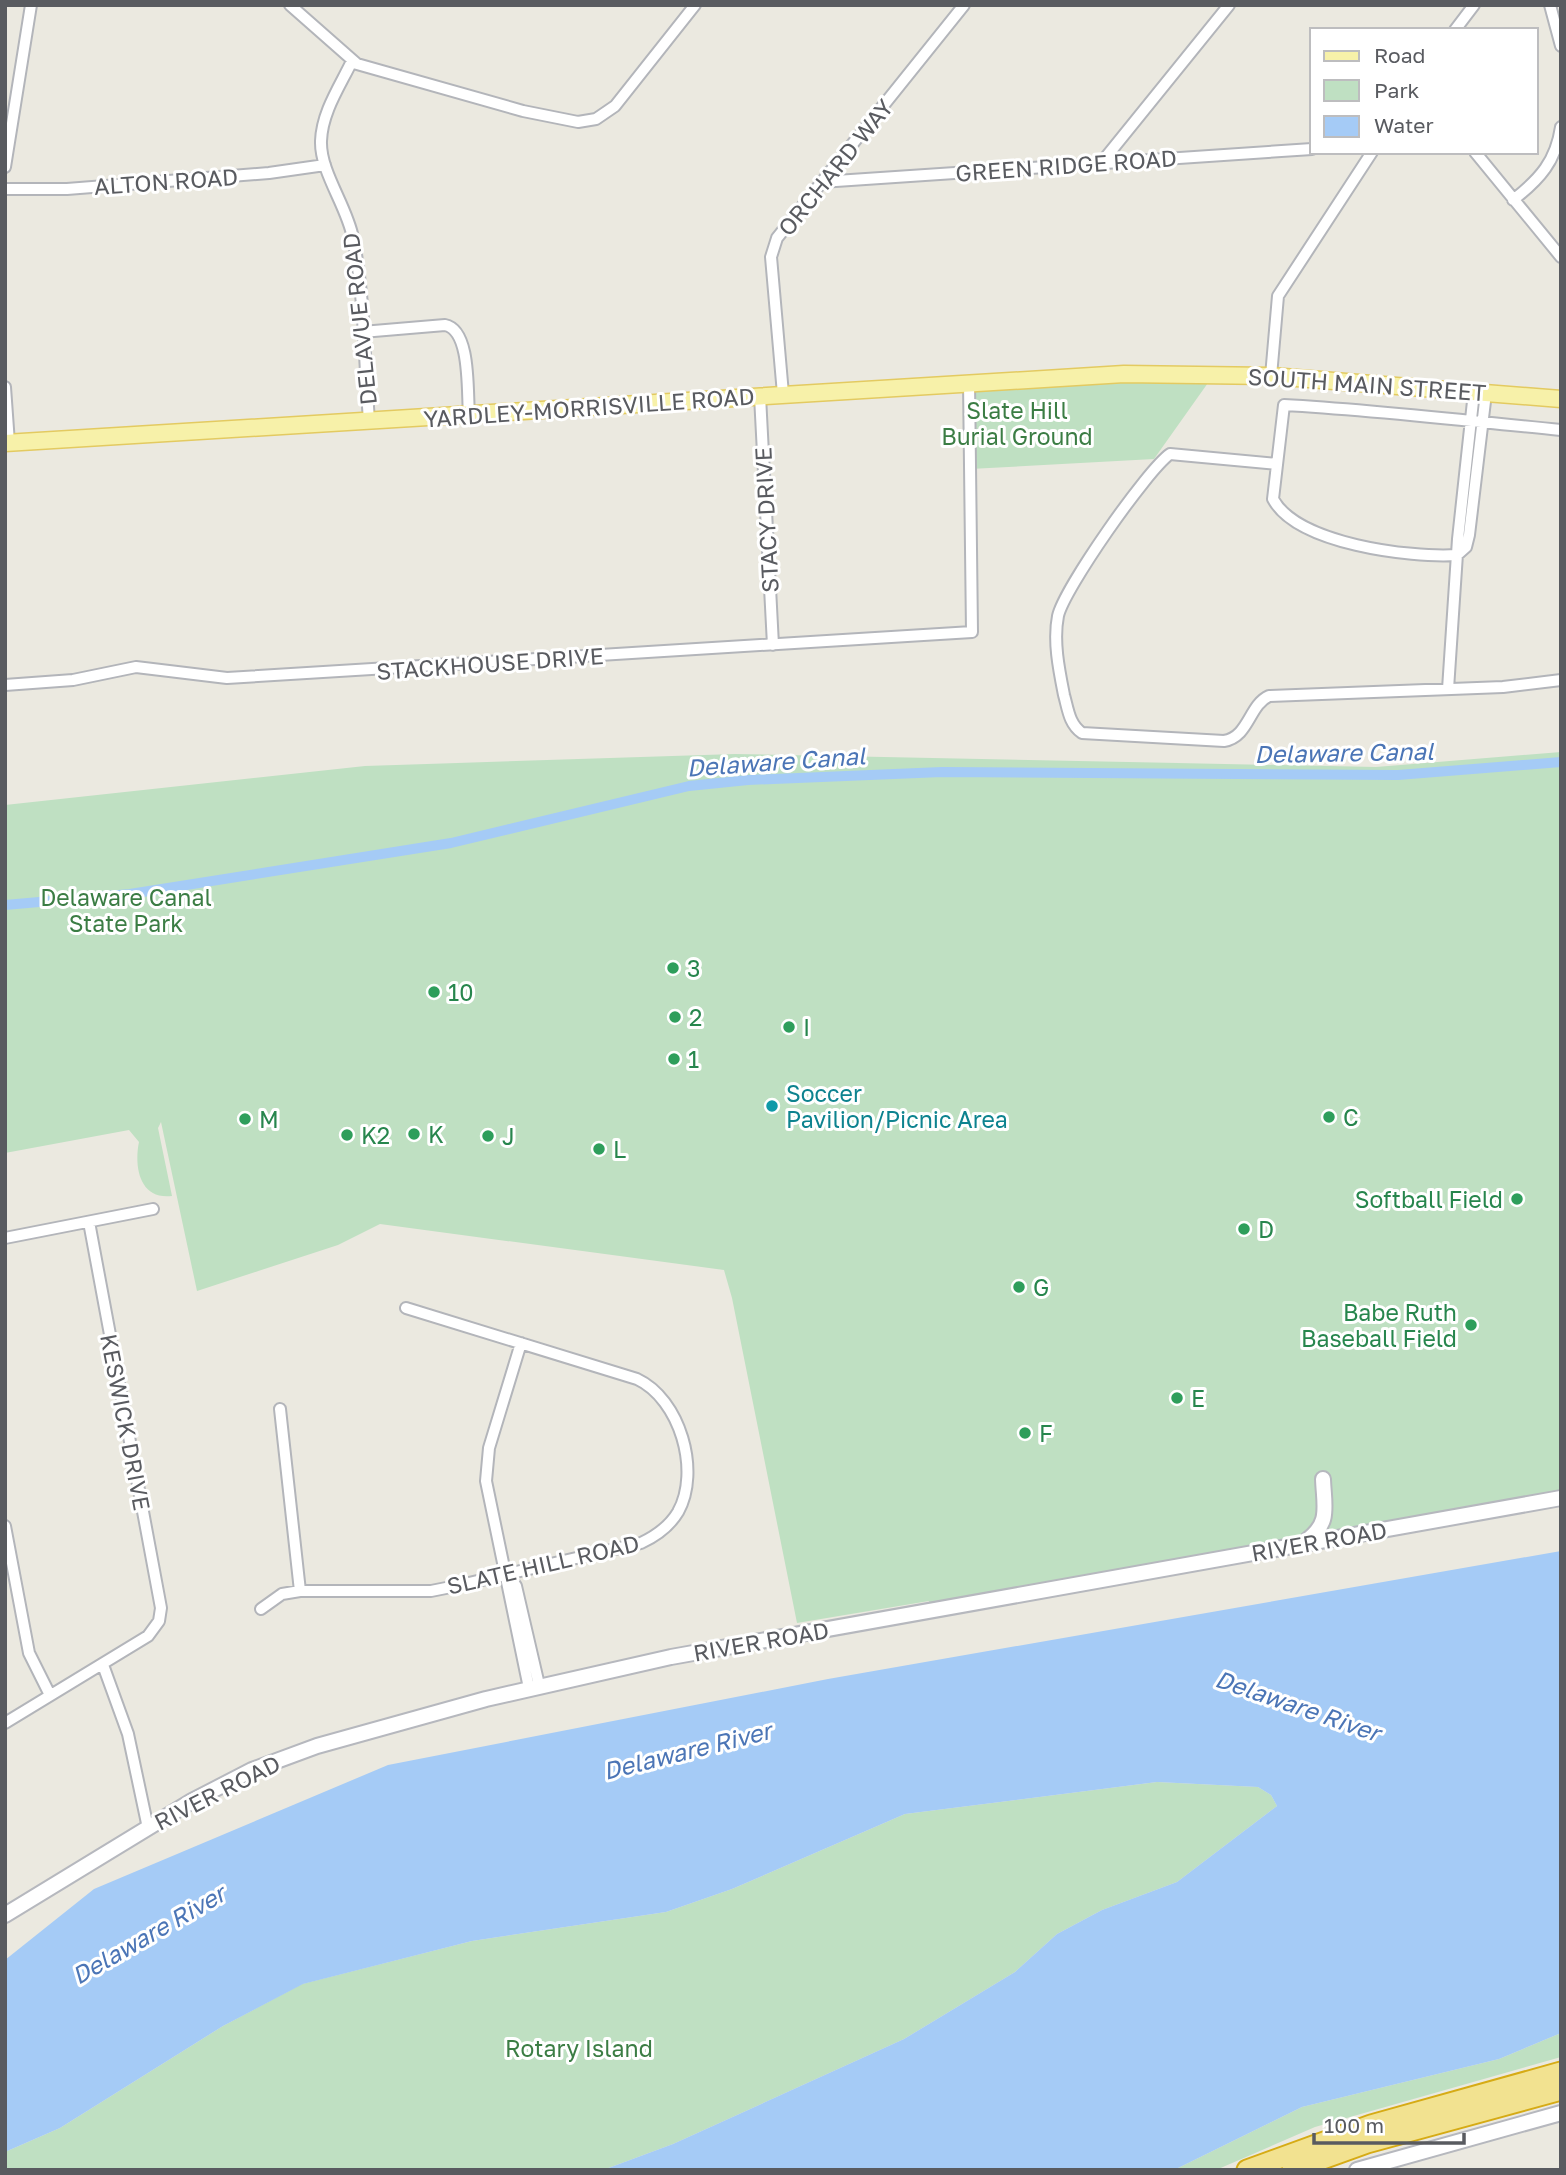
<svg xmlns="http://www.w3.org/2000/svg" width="1566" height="2175" font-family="'Golos Text',sans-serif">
<rect width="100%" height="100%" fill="#ebe9e0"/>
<path fill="#bfe0c2" d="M1215,373L1154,459L970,469L969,382Z
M1561,752V1495L1303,1536L1301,1539L929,1605V1601L797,1623L732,1298L724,1270L380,1224L338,1245L197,1291L161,1122L158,1128L172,1196C139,1200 134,1166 139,1142L129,1130L5,1153V805L365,766L735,754L1376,767Z
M1157,1782L1258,1787L1271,1795L1277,1806L1177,1882L1102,1910L1057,1934L1015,1972L904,2039L673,2144L603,2170H5V2152L60,2128L223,2026L302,1984L472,1941L666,1912L732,1889L905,1814Z
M1561,2033V2057L1315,2127L1216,2170H1174L1302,2107L1499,2059Z"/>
<path fill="#a5cbf6" d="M1561,1551V2033L1499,2059L1302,2107L1174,2170H603L673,2144L904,2039L1015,1972L1057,1934L1102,1910L1177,1882L1277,1806L1271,1795L1258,1787L1157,1782L905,1814L732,1889L666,1912L472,1941L303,1984L223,2026L60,2128L5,2152V1960L94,1889L388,1765L828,1679Z"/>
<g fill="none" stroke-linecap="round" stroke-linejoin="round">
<path stroke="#a5cbf6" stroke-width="10" d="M5,905L130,894L451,843L689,786L748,780L942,772L1398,775L1561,762"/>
<g stroke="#b3b5ba" stroke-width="14">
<path id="street" d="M290,5L357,64L523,111L578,122L596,119L615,106L695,5
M1550,5L1561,46
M1455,30L1474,5
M352,61C340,86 322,112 321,141C320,172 347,206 353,238C365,297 364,360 369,420
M1475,152L1561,257
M1102,162L1229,5
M5,167L31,5
M821,182L1312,149
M5,189H67L269,173L325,165
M1513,200C1540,179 1556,161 1561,127
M362,332L445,325C471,330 467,391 469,414
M1271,376L1278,296L1372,152
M5,387L9,443
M1486,393L1469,535L1466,547L1457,555C1410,558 1297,544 1273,499L1284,405C1376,410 1469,421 1561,430
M783,394L771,257L777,238L964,5
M760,396L773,645
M1277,464L1170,454C1147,470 1064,589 1058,616C1053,641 1059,670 1064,695C1068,709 1069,724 1082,733L1224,741C1249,737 1249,705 1269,696L1503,687L1561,680
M5,685L73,680L136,667L227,678L972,632L969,382
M1448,689L1458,539L1474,392
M5,1238L153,1209
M521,1343L489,1448L486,1481L529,1688
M280,1409L300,1591
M5,1526L29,1653L50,1695
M507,1573L516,1586L539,1685
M261,1609L282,1594L300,1591H431L456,1586L641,1543C656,1536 669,1527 678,1512C701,1471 680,1399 637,1379L406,1308
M103,1665L128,1734L148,1828
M5,1723L148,1636L159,1621L161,1608L89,1222"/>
</g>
<g stroke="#b6b8be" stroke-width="18">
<path id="secondary" d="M1306,1541C1331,1523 1324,1507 1323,1479
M5,1915L192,1801L252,1770L317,1746L486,1699L671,1657L1561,1498
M1357,2170L1561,2113"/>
</g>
<g stroke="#e3ca61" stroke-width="19">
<path id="primary" d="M5,443L1124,374L1271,376L1561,399"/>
</g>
<g stroke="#d6ab15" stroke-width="23">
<path id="highway" d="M1247,2170L1371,2125L1561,2072
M1292,2170L1367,2143L1561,2090"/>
</g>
<use href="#street" stroke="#fff" stroke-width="10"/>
<use href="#secondary" stroke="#fff" stroke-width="14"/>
<use href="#primary" stroke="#f7f1a9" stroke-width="16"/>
<use href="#highway" stroke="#f2e290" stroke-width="19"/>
</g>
<g fill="#2e9e5b" stroke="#fff" stroke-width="2.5">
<circle cx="673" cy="968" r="7"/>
<circle cx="434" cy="992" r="7"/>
<circle cx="675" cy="1017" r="7"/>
<circle cx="789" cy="1027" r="7"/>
<circle cx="674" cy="1059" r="7"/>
<circle cx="1329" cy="1117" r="7"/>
<circle cx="245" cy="1119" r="7"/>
<circle cx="414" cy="1134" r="7"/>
<circle cx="347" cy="1135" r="7"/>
<circle cx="488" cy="1136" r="7"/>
<circle cx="599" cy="1149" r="7"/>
<circle cx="1517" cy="1199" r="7"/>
<circle cx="1244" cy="1229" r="7"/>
<circle cx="1019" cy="1287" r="7"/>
<circle cx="1471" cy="1325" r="7"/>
<circle cx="1177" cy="1398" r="7"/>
<circle cx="1025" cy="1433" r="7"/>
</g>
<circle fill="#0f9aa8" stroke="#fff" stroke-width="2.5" cx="772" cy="1106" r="7"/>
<g text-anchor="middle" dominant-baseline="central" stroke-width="6" stroke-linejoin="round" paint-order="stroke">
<g font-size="23" fill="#595b60" stroke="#fff">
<text transform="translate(1066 165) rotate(-4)">GREEN RIDGE ROAD</text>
<text transform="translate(835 167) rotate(-51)">ORCHARD WAY</text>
<text transform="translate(166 181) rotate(-4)">ALTON ROAD</text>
<text transform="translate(359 319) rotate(-96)">DELAVUE ROAD</text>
<text transform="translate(1367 384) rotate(4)">SOUTH MAIN STREET</text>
<text transform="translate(589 407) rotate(-4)">YARDLEY-MORRISVILLE ROAD</text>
<text transform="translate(766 520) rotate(-93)">STACY DRIVE</text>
<text transform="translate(490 663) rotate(-4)">STACKHOUSE DRIVE</text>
<text transform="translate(126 1422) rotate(79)">KESWICK DRIVE</text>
<text transform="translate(1319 1541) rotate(-10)">RIVER ROAD</text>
<text transform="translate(543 1564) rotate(-13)">SLATE HILL ROAD</text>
<text transform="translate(761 1641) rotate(-10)">RIVER ROAD</text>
<text transform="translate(217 1792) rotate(-27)">RIVER ROAD</text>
</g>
<g font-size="23" fill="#3b7d44" stroke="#fff">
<text x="1017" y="410">Slate Hill<tspan x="1017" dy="26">Burial Ground</tspan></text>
<text x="126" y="897">Delaware Canal<tspan x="126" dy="26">State Park</tspan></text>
<text x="579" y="2048">Rotary Island</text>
</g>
<g font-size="23" fill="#27864d" stroke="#fff" text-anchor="start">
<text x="687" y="968">3</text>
<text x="448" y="992">10</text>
<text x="689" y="1017">2</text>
<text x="803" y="1027">I</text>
<text x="688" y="1059">1</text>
<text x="1343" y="1117">C</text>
<text x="259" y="1119">M</text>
<text x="428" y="1134">K</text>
<text x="361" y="1135">K2</text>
<text x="502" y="1136">J</text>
<text x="613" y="1149">L</text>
<text x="1503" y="1199" text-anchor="end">Softball Field</text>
<text x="1258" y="1229">D</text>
<text x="1033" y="1287">G</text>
<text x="1457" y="1312" text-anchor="end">Babe Ruth<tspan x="1457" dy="26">Baseball Field</tspan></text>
<text x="1191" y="1398">E</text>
<text x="1039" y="1433">F</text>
</g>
<g font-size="23" fill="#0d838f" stroke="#fff" text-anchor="start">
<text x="786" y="1093">Soccer<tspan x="786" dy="26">Pavilion/Picnic Area</tspan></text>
</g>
<g font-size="24" font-style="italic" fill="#4b75b6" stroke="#fff">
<text transform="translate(1344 752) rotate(-1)">Delaware Canal</text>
<text transform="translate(776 761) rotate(-4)">Delaware Canal</text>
<text transform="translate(1298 1705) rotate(19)">Delaware River</text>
<text transform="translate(687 1750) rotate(-14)">Delaware River</text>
<text transform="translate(148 1934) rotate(-30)">Delaware River</text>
</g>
</g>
<rect width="1566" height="2175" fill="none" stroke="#595b60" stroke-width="14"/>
<rect x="1310" y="28" width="228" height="126" fill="#ffffff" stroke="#bdbdbf" stroke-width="2"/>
<rect x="1324" y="51" width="35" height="10" fill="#f7f1a9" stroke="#bdbdbf" stroke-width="2"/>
<text x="1374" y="63" font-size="21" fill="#595b60">Road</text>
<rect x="1324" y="80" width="35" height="21" fill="#bfe0c2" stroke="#bdbdbf" stroke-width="2"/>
<text x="1374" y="98" font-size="21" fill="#595b60">Park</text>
<rect x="1324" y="116" width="35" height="21" fill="#a5cbf6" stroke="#bdbdbf" stroke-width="2"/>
<text x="1374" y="133" font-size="21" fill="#595b60">Water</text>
<path d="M1314 2133v10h150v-10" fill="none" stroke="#595b60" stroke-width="3.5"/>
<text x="1324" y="2133" font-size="21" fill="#595b60" stroke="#ffffff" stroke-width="5" paint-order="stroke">100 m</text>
</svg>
